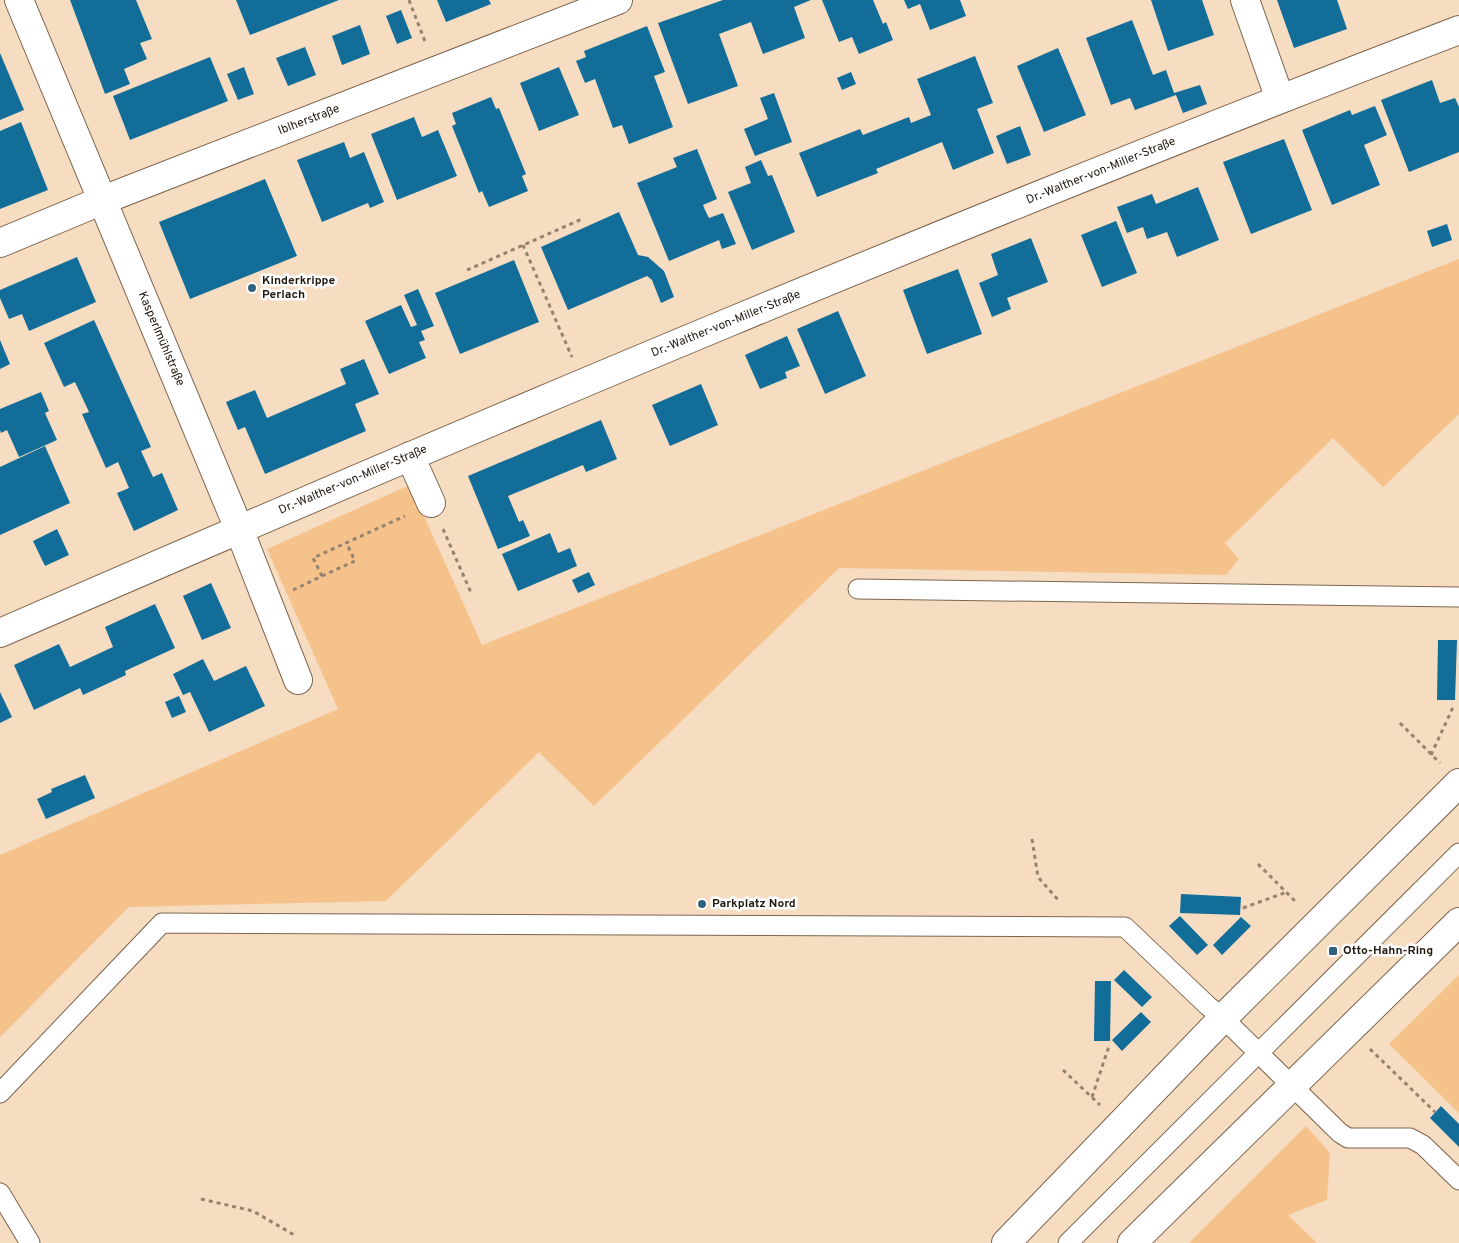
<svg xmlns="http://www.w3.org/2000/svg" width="1459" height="1243" font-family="Overpass,sans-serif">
<rect width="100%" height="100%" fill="#f6dcc1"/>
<path fill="#f6c28c" d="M1459,259V414L1383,487L1333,438L1225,543L1239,559L1226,575L839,568L594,806L539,752L386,901L129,907L0,1037V855L338,709L267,549L410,485L482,645Z
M1459,975V1113L1389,1044Z
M1306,1126L1330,1153L1327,1200L1288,1215L1317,1243H1189Z"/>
<path fill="#126d98" d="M70,0H136L152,39L140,43L147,59L124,69L130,84L105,94Z
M236,0H339L250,35Z
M437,0H489L491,4L446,22Z
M723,0H811L794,7L805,38L763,54L751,22L719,34L738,86L688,104L658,23Z
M822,0H873L883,24L886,22L893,40L859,54L852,37L839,42Z
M904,0H960L966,16L930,30L920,4L908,9Z
M1151,0H1202L1214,35L1168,51Z
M1277,0H1337L1347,29L1294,48Z
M401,10L412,38L397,44L386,16Z
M1132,20L1153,75L1166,70L1174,93L1200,85L1207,104L1183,113L1176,95L1135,110L1130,98L1111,105L1086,38Z
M360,25L370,54L342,65L332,36Z
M647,26L665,72L654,76L673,127L629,144L622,125L613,128L595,79L585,83L576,61L586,57L584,51Z
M305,47L316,75L288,86L276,58Z
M1058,48L1086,115L1044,132L1017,66Z
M0,53L24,110L0,120Z
M975,56L993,103L977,109L994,153L953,170L942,142L876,169L878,173L817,197L799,153L860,129L863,135L909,117L911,123L931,115L917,79Z
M210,57L228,101L130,140L113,96Z
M244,67L254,94L238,100L227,74Z
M559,67L579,115L539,131L520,83Z
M851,72L856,84L842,90L837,78Z
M1432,80L1440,103L1455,98L1459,107V152L1409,172L1381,100Z
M774,93L792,142L755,156L744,129L768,119L760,98Z
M491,97L496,109L499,108L526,174L522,176L528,191L489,207L482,191L479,193L452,126L456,124L452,113Z
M1375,106L1387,135L1364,145L1380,185L1332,205L1302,130L1350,110L1352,115Z
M414,117L422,137L438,130L457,176L397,200L371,134Z
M21,122L48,190L0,209V131Z
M1020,126L1031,155L1007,164L996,136Z
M1284,139L1312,210L1251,234L1223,162Z
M344,142L350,158L364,152L384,202L370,208L368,203L322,222L297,160Z
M697,149L717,199L703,205L705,210L709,218L723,213L736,244L722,249L719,240L669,261L637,183L677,167L673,158Z
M761,160L768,176L772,175L795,232L752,250L728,192L751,183L745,167Z
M265,179L297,256L190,299L159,222Z
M1198,187L1219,240L1177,257L1167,232L1147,239L1143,227L1127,233L1117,207L1152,194L1156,204Z
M619,212L638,255L648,257L664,271L674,297L661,303L652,280L647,276L568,310L541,247Z
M1116,221L1137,273L1102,287L1081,235Z
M1447,224L1452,240L1432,247L1427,231Z
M1031,238L1048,282L1007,298L1011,309L992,317L979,283L998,275L991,254Z
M77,257L96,302L29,331L22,314L9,319L0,298V290Z
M514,260L539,322L460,354L435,293Z
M958,269L982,334L927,354L903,290Z
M418,289L434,326L421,331L425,340L419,342L426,358L389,374L365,321L401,305L411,327L417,325L404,295Z
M838,311L866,376L825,394L797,329Z
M94,320L151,447L141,451L153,477L162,473L178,510L134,531L117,493L129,488L118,462L106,468L82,414L89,412L75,382L64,387L44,343Z
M787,336L800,366L785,372L787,378L760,389L745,355Z
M0,340L10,364L0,369Z
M364,359L379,394L355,404L366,431L265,474L245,427L238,430L226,402L255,390L267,418L346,384L340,369Z
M701,384L718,425L670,446L652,405Z
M41,392L49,411L45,413L57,440L19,457L7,430L1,433L0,430V409Z
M601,420L617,459L586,472L583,465L508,496L519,522L523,520L530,536L498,549L468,476Z
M45,446L70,503L0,535V467Z
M57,529L69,555L45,566L33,541Z
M550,533L558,553L570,548L577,566L518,591L502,554Z
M589,572L595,585L578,593L572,580Z
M211,583L231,628L202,640L183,596Z
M155,604L175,648L125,671L126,675L83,695L80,688L34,710L14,665L59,644L70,667L113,647L105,627Z
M1438,640H1457L1455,700H1437Z
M203,659L214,681L246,666L265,706L209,732L190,692L183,695L173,674Z
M0,692L12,717L0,723Z
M179,696L186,712L172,718L165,702Z
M85,775L95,798L46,819L37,799L52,792L51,789Z
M1181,894L1241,897L1240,915L1180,913Z
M1180,916L1208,945L1197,955L1169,926Z
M1241,917L1251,926L1222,955L1213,945Z
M1124,970L1152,997L1142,1007L1114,980Z
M1095,981H1111L1110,1041H1094Z
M1141,1012L1151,1022L1122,1051L1112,1040Z
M1441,1106L1459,1124V1147L1430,1118Z"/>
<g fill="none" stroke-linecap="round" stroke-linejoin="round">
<g stroke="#7c654e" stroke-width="21">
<path id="service" d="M858,589L1459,597
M0,1093L162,923L1125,927L1208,1006L1223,1018L1340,1133L1348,1138H1410L1423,1145L1459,1180
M0,1193L30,1243
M1068,1243L1459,853"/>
</g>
<g stroke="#7c654e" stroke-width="30">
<path id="minor" d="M19,0L239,529L298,680
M1245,0L1280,99
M0,243L103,200L618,0
M410,456L431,503
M0,633C483,423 968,218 1459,30"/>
</g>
<g stroke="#7c654e" stroke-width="30">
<path id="tertiary" d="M1006,1243L1223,1018L1459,783
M1132,1243L1459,922"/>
</g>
<path stroke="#958370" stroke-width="3" stroke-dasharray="4 4" stroke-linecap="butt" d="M409,0L426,44
M523,245L572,357
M467,270L582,219
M443,529L472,595
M322,576L355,561L346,542
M293,590L322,576L313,558L405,516
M1400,723L1440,763
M1431,755L1454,705
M1032,839L1038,877L1060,902
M1258,864L1297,903
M1243,908L1287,892
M1370,1049L1435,1112
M1063,1070L1100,1105
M1092,1097L1109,1046
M201,1199L253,1211L296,1236"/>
<use href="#service" stroke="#fff" stroke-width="19"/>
<use href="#minor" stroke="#fff" stroke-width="28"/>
<use href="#tertiary" stroke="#fff" stroke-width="28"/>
</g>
<g fill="#30627f" stroke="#fff" stroke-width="2">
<circle cx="252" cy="288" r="5"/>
<circle cx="702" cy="904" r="5"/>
<rect x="1328" y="946" width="10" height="10" rx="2.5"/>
</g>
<g text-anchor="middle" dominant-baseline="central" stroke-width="5" stroke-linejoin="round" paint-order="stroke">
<g font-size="12" fill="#21180e" stroke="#fff">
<text transform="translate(309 120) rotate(-21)">Iblherstraße</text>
<text transform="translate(1101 171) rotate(-22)">Dr.-Walther-von-Miller-Straße</text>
<text transform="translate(726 324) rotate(-22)">Dr.-Walther-von-Miller-Straße</text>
<text transform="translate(161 339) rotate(67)">Kasperlmühlstraße</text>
<text transform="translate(353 480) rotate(-23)">Dr.-Walther-von-Miller-Straße</text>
</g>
<g font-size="12" font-weight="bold" fill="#21180e" stroke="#fff" text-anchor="start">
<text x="262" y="281">Kinderkrippe<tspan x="262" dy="14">Perlach</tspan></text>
<text x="712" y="904">Parkplatz Nord</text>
<text x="1343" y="951">Otto-Hahn-Ring</text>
</g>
</g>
</svg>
